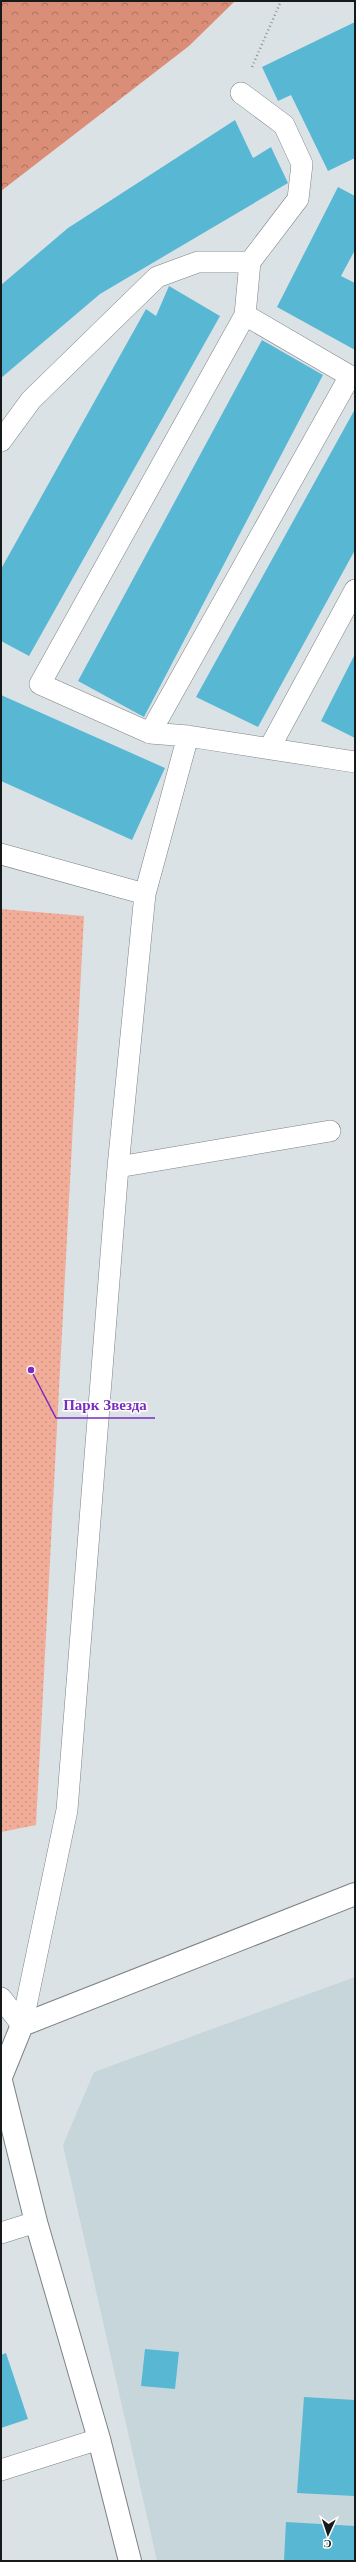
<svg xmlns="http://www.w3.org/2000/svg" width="356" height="2562" font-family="'Libre Baskerville',serif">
<defs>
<pattern id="grass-dots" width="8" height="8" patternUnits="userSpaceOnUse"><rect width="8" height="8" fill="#f2ad99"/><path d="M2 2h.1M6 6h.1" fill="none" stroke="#cf9483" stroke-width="1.8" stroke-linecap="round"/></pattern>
<pattern id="forest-crowns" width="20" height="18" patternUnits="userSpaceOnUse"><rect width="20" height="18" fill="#da8e78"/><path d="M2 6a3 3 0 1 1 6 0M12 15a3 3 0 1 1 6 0" fill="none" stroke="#b07362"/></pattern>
</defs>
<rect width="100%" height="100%" fill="#dbe2e5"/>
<path fill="#c7d6db" d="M355,1977V2561H157L63,2145L94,2072Z"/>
<path fill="url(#grass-dots)" d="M1,909L84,916L36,1825L1,1832Z"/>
<path fill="url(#forest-crowns)" d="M1,1H235L189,46L1,191Z"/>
<path fill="#58b8d4" d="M355,22V158L328,171L291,95L278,101L262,67Z
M235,120L253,158L271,147L288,183L100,294L1,378V285L68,228Z
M338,187L355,196V250L341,276L355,283V350L277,307Z
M169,286L220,316L29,656L1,641V569L146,309L156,316Z
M262,340L323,375L144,717L78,681Z
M355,409V550L258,727L196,697Z
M355,654V738L321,721Z
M1,695L165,768L132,840L1,781Z
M145,2349L179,2352L175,2389L141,2386Z
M6,2353L28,2419L1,2428V2355Z
M304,2397L355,2400L354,2496L297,2493Z
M286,2522L355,2526V2561H284Z"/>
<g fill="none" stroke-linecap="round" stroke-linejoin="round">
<g stroke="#7c8284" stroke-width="22">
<path id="lane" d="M1,441L31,400L157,277L198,262H250L298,199L302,164L284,125L241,93
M150,733L350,376L245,315
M188,736L355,762
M270,747L355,590
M1,854L145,894L188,736L150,733L40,684L245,315L250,262
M118,1167L145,894
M1,1998L22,2025
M22,2025L67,1810L118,1167L330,1131
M1,2233L36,2222
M1,2470L99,2439"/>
</g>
<g stroke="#7c8284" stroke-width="24">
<path id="street" d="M1,2077L22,2025L355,1894
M1,2081L36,2222L99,2439L130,2561"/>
</g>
<path stroke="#8e9395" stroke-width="2.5" stroke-dasharray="1 3" stroke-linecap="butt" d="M252,67L281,1"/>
<use href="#lane" stroke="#fff" stroke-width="21"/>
<use href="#street" stroke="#fff" stroke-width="22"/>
</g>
<path fill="none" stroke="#7b2cbf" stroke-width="1.5" d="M31 1370L56 1418H155"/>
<circle fill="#7b2cbf" stroke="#fff" stroke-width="1.5" cx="31" cy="1370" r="4"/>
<g font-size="15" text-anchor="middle" font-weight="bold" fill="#7b2cbf" stroke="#fff" stroke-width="3" stroke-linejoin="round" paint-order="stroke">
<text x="105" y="1410">Парк Звезда</text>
</g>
<rect width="356" height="2562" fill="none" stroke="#171a1a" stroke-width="4"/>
<g transform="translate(328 2534) rotate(183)" stroke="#ffffff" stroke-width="3" paint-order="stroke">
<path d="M0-3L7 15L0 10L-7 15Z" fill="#171a1a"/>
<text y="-6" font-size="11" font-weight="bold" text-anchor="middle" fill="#171a1a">С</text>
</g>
</svg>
